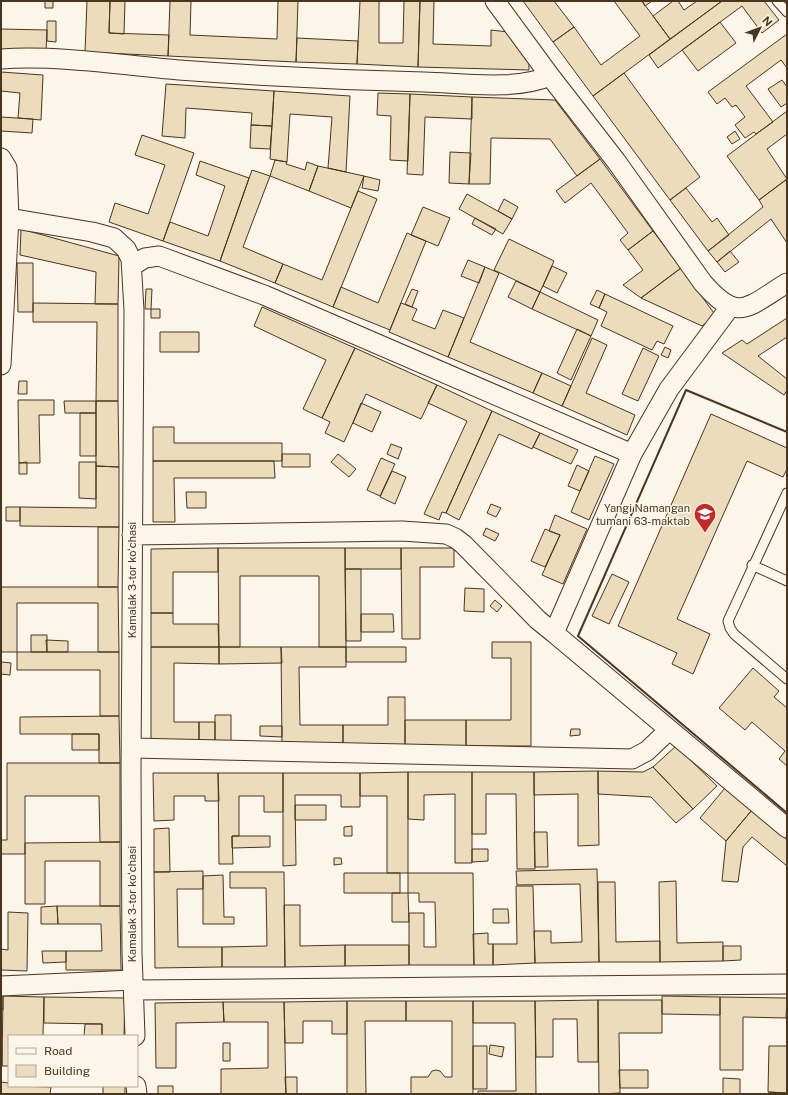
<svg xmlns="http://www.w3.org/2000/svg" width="788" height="1095" font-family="'Public Sans',sans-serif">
<rect width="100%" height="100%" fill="#fbf6e9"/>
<path fill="#ecdcbc" stroke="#4a3520" d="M45,1H53V8H45Z
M87,1H110L109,33L169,35L168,56L85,52Z
M110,1H125L124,34L109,33Z
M170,1H191L190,35L277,39L278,1H298L296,62L168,56Z
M360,1H379V43H403L404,1H420L418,67L357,64Z
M420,1H434L433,44L491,46V30L508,32L529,59V70L418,67Z
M523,1H554L574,27L553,42Z
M614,1H642L670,39L593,96L553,42L574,27L601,65L640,36Z
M642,1H652L645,6Z
M673,1H678L684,10L697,1H722L670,39L653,16Z
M722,1H764L779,20L762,33L742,6L658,68L649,55Z
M47,21H56V42L47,41Z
M720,22L736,43L698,71L682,50Z
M1,29L47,30L46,51L1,50Z
M787,34V68L781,60L746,86L773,122L756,134L754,132L745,138L735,125L745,117L736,105L732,107L725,98L717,104L708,92Z
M297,38L358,41L357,64L296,62Z
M1,72L43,75L41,120L18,118L20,93L1,91Z
M624,73L700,177L670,200L593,96Z
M782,80L787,87V103L781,107L768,89Z
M166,84L274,91L272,126L251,125L252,113L186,108L185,138L162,136Z
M274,91L350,96L346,172L328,168L332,117L290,114L287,162L270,159Z
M378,93L410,94L408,161L390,160L391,116L377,115Z
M410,94L472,97V119L425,117L423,175L407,174Z
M472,97L555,100L600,159L577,176L550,139L491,138L490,184H469Z
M787,111V134L767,149L787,179L759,200L727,156Z
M1,117L33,119L32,133L1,131Z
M251,125L272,126L270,149L250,148Z
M735,131L740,139L732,144L727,137Z
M142,135L194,153L163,241L109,222L115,203L148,214L165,165L135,155Z
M450,152L471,153L469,184L449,183Z
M600,159L653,231L628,250L620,240L628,233L591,183L565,203L556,191Z
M275,160L287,162L286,164L305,170L307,162L318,166L309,191L270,176Z
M200,161L249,178L220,261L163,241L170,222L208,236L225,186L196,175Z
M318,166L364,176L351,208L309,191Z
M252,170L270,176L243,247L283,264L275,283L220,261Z
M364,176L380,180L378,191L362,188Z
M787,179V243L771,219L717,262L708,251L763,207L759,200Z
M686,188L712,222L717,218L729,235L708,251L670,200Z
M358,191L377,199L333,307L275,283L283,264L322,280Z
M467,194L512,219L503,234L459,209Z
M504,199L518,207L512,219L498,211Z
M423,207L450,218L438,246L411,235Z
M475,218L496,229L492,235L472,224Z
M21,229L119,256L118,304H95L96,272L20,255Z
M653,231L681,268L641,298L623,285L643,270L628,250Z
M407,233L426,241L390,330L333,307L341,287L378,303Z
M509,239L554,261L540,292L494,270Z
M730,251L739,262L725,272L717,262Z
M468,260L485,267L479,283L461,276Z
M17,263H33V312H18Z
M552,266L567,273L557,293L543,286Z
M485,267L499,273L470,342L542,373L533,393L448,357Z
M681,268L716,316L702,326L641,298Z
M516,281L540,292L532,309L508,297Z
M146,289H152L151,309H145Z
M412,289L418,291L412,307L405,304Z
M597,290L605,294L599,308L590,304Z
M540,292L598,320L591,336L532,309Z
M605,294L673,326L664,344L657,341L652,350L601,326L607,312L599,308Z
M33,303L118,304V401H96L97,322H33Z
M401,303L417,309L412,320L435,329L443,310L464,318L448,357L389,332Z
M262,307L355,348L322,418L303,409L326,360L254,326Z
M151,309H160V318H151Z
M787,318V337L758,356L787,379V390L784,395L722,353L742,340L747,344Z
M577,329L591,336L571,380L557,373Z
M160,332H199V352H160Z
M592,338L607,345L586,393L635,415L627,435L562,406Z
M665,347L671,350L668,358L661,355Z
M355,348L437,385L421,419L366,394L344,442L325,433L330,422L322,418Z
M643,348L659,356L638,401L622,394Z
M542,373L571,386L562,406L533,393Z
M19,381H27V394H18Z
M437,385L492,411L446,513L442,512L439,520L424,514L467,421L428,403Z
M18,400H54V415H39L40,463H19Z
M64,401H96V413H65Z
M96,401H118L119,467L96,466Z
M361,403L381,412L372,432L353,423Z
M492,411L540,433L532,449L499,434L459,520L446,513Z
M80,413H96V456H80Z
M711,414L787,448V469L783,477L747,461L677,619L710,634L693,674L672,664L677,653L618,626Z
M153,427H174V443H282V461H153Z
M540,433L578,450L571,464L533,447Z
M391,444L402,448L398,459L387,454Z
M282,454H310V467H282Z
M338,454L356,469L349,477L331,462Z
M595,456L614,464L589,520L571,512Z
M381,458L395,464L380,496L367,490Z
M153,461H274L275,478H174L175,522H153Z
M27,462V474H19V463Z
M79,462H96V499L79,498Z
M577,465L589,471L580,491L568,486Z
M96,466L119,467V527L20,526V507L96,508Z
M392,471L406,477L395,504L380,497Z
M186,492H206V508H187Z
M491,504L501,508L496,517L487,513Z
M6,507H20V521H6Z
M555,515L587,529L563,584L542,575L560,535L549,531Z
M98,527H119L118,587H98Z
M486,528L499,534L495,541L483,535Z
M545,529L560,535L545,567L531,561Z
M218,548H345L346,647H319V576H240V647H219Z
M218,548V572H173V613H151V549Z
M345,548H401V569H345Z
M401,548H454V567H420V639H402Z
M345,569H361V641H346Z
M612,574L629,582L609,624L592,616Z
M1,587H118L119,652H98V603H17V652H1Z
M465,588L484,589V612L464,611Z
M495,600L502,606L497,612L490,606Z
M151,613H173V624H218L219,647H151Z
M361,614H393L394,632H361Z
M31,635H47V652H31Z
M46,640L68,641V652H47Z
M492,642H531V746H466V720H511V658H492Z
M151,647H219V664L174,663V722H199V741H151Z
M219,647H281L282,663L219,664Z
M281,647H346V667H299L300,725H343V745L282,746Z
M346,647H406V662H346Z
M17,652H119V716H100V670H17Z
M1,662L11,663L10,675L1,674Z
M753,668L779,691L774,697L787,708V766L779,759L785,751L752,722L745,730L719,708Z
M388,697H405V746L343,745V725H388Z
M215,715H231V741H215Z
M119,716L120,763H99V734H20V717Z
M405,720H466V746H405Z
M199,722H215V741H199Z
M260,726H282V737L260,736Z
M571,729H580V735L570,736Z
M72,734H99V750H72Z
M676,746L717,786L693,809L653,767Z
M7,763H120V842H100L99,796H25V854H1V840H7Z
M653,767L693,809L676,823L651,797L598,794V771L643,772Z
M598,771L599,845L578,846V794L534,795V772Z
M408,772H472V863H455V794L424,795V820L408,819Z
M408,772V873H387V796H360V773Z
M472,772H534L535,869H517L516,794H486V834H472Z
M153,773H218L219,801H205V796H174V820L154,821Z
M218,773H283V812H264V796H239V836H232L233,864H219Z
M283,773H360V807H341V795H295L296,865L283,866Z
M725,788L752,810L726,841L700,818Z
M295,805H326V820H295Z
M752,810L787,840V866L752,837L743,847L738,882L722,881L726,841Z
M352,826V836H344V827Z
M169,828L170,872H154V829Z
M534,832H547L548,867H535Z
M232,836H270V847L232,848Z
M120,842V906H100V861H45V904H25V843Z
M472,849H488V861L472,862Z
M334,858H341L342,864L334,865Z
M597,869L599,962L535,963L534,931H551V943L582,942L580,884L517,885L516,871Z
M203,871V889H177L178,947H222V967L155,968L154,872Z
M230,872H284L285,967H222V947L267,946L266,888H230Z
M344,873H400V893H344Z
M408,873H473L474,965H409V913H424V947H436L435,902H419V893H408Z
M223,875L224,917H234V924H203V876Z
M676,881L677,943L723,942V961L660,962L659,882Z
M598,882H615L616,942L660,941V962H599Z
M516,886H533L535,963L493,965V944H517Z
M392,893H408L409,922H392Z
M284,905H300V946L345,945V966L285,967Z
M57,906L58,924H41V907Z
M57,906H120L121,970H66V951H102L101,924H58Z
M493,909H508L509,923H493Z
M8,912L28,913L27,971L1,970V949L8,950Z
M488,933V944H493V965H474L473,934Z
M345,945H409V965L345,966Z
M723,946H741V960L723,961Z
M42,951H66V962L43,963Z
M1,996H3V1010H1Z
M3,996L44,997L43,1036H9V1066H2Z
M662,996L720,997V1015L662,1014Z
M44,997L125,998L124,1036H102V1024L44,1023Z
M720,997L787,998L786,1018L743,1017V1070H720Z
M598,1000H662V1033H619L620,1093L599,1094Z
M598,1000V1062H578L577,1019H553V1057H536L535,1001Z
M347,1001H406V1021H365L366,1094H347Z
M347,1001V1034H332V1021H303V1043H285L284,1002Z
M406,1001H473V1094H411V1077H428L432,1071L436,1070L440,1071L445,1077H452V1021H406Z
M473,1001H535L536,1094H478V1091H516L515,1023H473Z
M223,1002H284L286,1094H221V1069L268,1068V1022H224Z
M223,1002L224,1022L176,1023V1068H156L155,1003Z
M85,1024H102V1036H84Z
M223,1043H230V1061H223Z
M490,1045L504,1047L502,1057L489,1054Z
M1,1046L2,1047V1066H1Z
M473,1046H487V1089H473Z
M769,1046H787V1093L768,1092Z
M619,1070H648V1088H620Z
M285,1077H297V1094H286Z
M723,1078L740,1079V1094H723Z
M1,1082L9,1083V1086L51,1087L50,1094H1Z
M103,1086H125V1094H103Z
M158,1086H173V1094H158Z
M769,1092L787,1093V1094H769Z"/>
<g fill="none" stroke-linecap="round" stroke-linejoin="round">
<g stroke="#4a3520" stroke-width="11">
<path id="lane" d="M777,1L787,12
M787,493L728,621L730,628L734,634L787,679
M752,565L787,581"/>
</g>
<g stroke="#4a3520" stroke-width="21">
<path id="street" d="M495,1L550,76L616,161L703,283C739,324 747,307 787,283
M1,59C56,55 123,65 179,70C260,76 342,80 424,82C462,83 514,91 550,76
M1,158L7,168L9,218L1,365
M9,218L92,232L114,238L126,249L131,259L134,310L131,772L132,953L135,1036
M132,266L145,258L159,256L264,295L632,454L554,633L787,828
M632,454L669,389L730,307
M132,535L402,531L446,534L455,538L463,544L538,620L554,633
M131,748L632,759L647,751L669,730
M1,986L133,980
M134,990L787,984
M136,1086L137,1094"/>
</g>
<use href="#lane" stroke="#fbf6e9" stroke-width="9"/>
<use href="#street" stroke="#fbf6e9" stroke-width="19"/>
<path stroke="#4a3520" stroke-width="2" d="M787,432L686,390L578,636L787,813"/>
</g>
<defs>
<g id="school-pin" transform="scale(1.15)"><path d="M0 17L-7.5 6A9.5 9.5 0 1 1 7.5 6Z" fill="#c62828" stroke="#fbf6e9"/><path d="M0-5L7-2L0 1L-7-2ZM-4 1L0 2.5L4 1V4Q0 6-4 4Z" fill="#fff"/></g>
</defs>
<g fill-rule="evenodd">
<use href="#school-pin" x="705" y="514"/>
</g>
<g text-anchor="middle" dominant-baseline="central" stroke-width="3" stroke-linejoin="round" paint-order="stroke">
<g font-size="11" fill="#4a3520" stroke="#fbf6e9" text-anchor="end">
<text x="690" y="508">Yangi Namangan<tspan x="690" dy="13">tumani 63-maktab</tspan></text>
</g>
<g font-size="11" fill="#4a3520" stroke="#fbf6e9">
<text transform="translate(132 580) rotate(-90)">Kamalak 3-tor koʻchasi</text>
<text transform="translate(132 904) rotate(-90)">Kamalak 3-tor koʻchasi</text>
</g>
</g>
<rect width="788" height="1095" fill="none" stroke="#4a3520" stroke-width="4"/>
<rect x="8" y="1035" width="130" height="52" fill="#fbf6e9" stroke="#b4a999"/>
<rect x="16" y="1048" width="20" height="6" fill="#fbf6e9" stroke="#b4a999"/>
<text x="44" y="1055" font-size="12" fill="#4a3520">Road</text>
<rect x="16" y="1065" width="20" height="12" fill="#ecdcbc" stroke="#b4a999"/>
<text x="44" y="1075" font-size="12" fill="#4a3520">Building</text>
<g transform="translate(760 28) rotate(48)" stroke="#fbf6e9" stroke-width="3" paint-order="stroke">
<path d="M0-3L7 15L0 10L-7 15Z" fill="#4a3520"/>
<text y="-6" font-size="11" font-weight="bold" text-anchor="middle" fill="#4a3520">N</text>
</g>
</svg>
